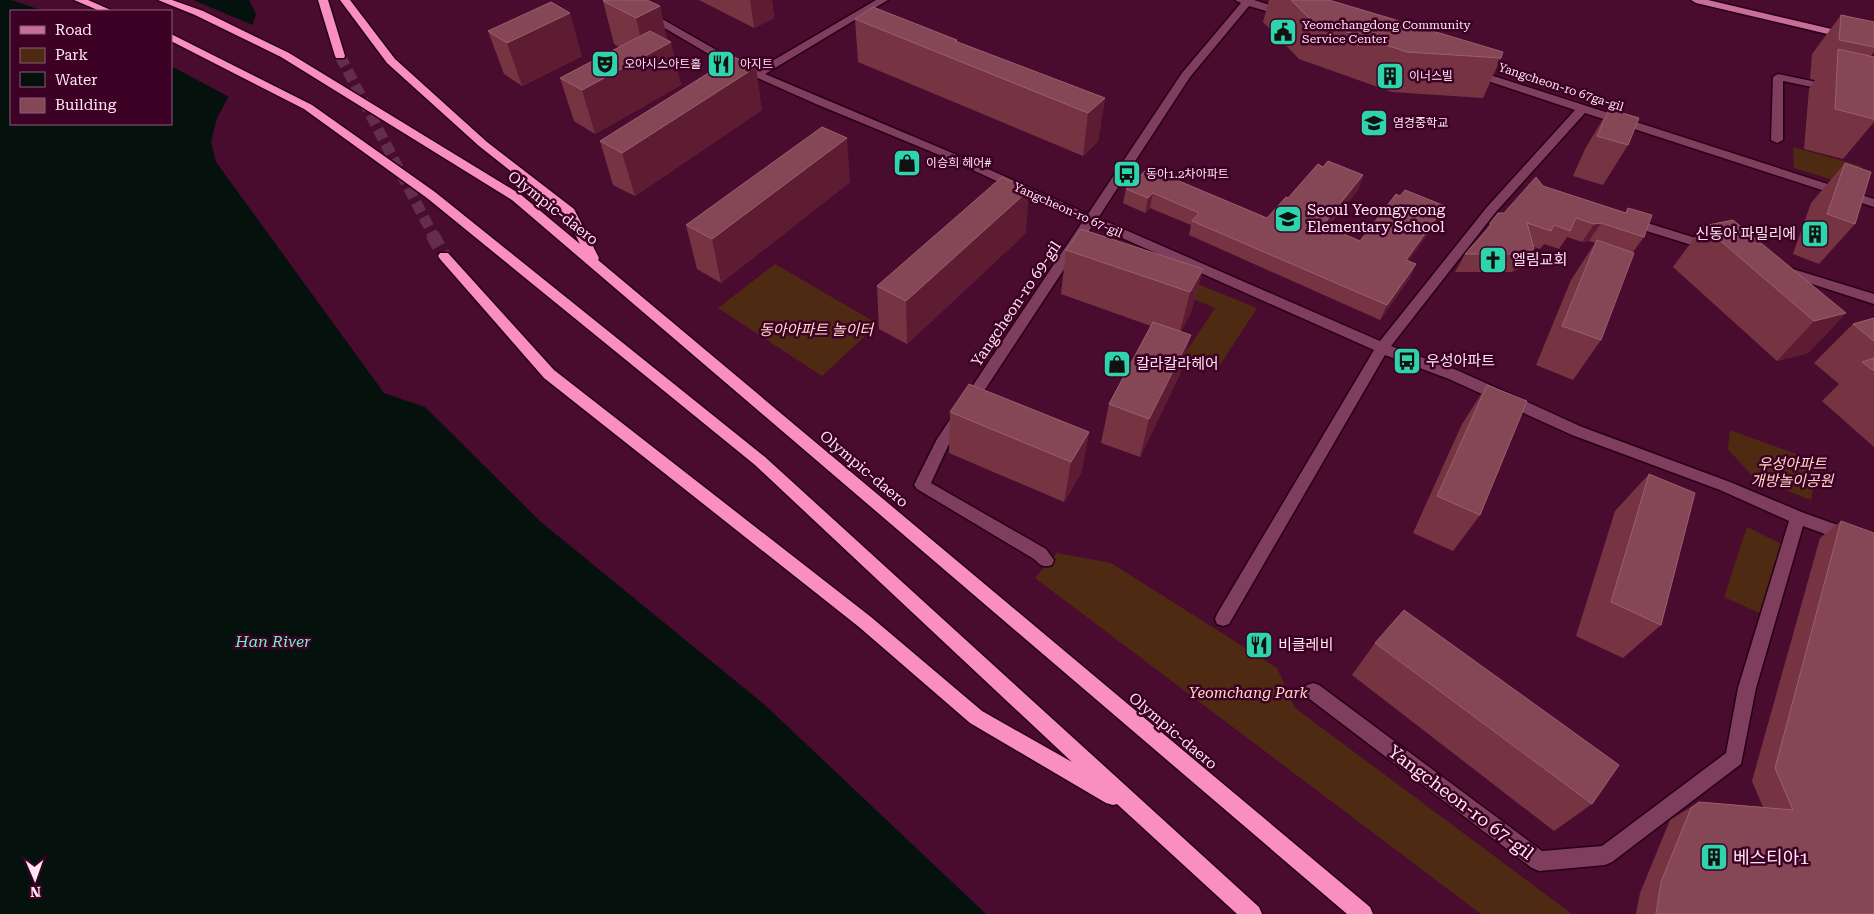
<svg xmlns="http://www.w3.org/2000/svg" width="1874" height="914" font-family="'Roboto Serif','Noto Sans KR',serif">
<rect width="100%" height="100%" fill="#490c2f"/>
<path fill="#4f2a12" d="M1793,147L1861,166L1860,188L1794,168Z
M775,264L878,324L822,376L718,308Z
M1190,281L1257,308L1218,368L1184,355L1215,308L1181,294Z
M1730,430L1818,462L1811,500L1753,477L1728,449Z
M1747,527L1787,547L1766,616L1724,597Z
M1057,553L1111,563L1277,668L1295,708L1572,914H1481L1035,578Z"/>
<path fill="#05110d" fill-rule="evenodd" d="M0,0H249L256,14L231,92L217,118L211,142L216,162L384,393L425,407L541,522L766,706L986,914H0ZM11,11H171V124H11Z"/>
<path fill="#490c2f" d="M11,0H193L255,26L231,98L171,66V11H44Z"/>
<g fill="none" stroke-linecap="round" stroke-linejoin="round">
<path stroke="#642d4c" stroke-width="11" stroke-dasharray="11 5.5" stroke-linecap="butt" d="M340,56L433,235"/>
<path stroke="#642d4c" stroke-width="14" stroke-dasharray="14 7" stroke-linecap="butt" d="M432,234L444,256"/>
<g stroke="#280016" stroke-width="3">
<path id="minor" d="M617,0H629L732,59L757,70L876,0H888L765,74L957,155L1088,214L1182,73L1241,3L1235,0H1254L1291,12L1292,14L1287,17L1249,6L1190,77L1098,218L1380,341L1487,207L1575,110L1470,75L1469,73L1470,71H1478L1874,199V207L1585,113L1495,213L1391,346L1459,371L1582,427L1730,482L1804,513L1874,538V552L1803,526L1756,688L1741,764L1612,862L1605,865L1539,871L1532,868L1307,697L1304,691L1307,685L1313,683L1319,685L1542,851L1602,846L1726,753L1738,688L1789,521L1720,490L1572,435L1449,379L1385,355L1229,624L1223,626L1217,624L1215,619L1217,614L1374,350L1093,225L948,446L931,483L1046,549L1054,560L1052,565C1043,568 1040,565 1034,559L917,489L914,485L937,439L1083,221L949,159L816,104L724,63Z
M1778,74L1831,85L1836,88L1831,91L1783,81V140L1777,143L1771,140L1773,77Z
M1628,217L1715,244L1717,247L1711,251L1624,224L1622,221L1624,218Z
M1783,266L1874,294V304L1778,273L1777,270L1778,267Z"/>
</g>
<g stroke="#280016" stroke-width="3">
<path id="major" d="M1691,0H1708L1874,39V45L1696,3Z"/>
</g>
<g stroke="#280016" stroke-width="3">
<path id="highway" d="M74,0H88L113,11H100Z
M158,0H172L203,11L289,53L520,194L580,244L565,214L479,146L387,63L340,0H350L395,59L487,142L574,209L599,258L598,260L1370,907L1373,914H1347L512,200L281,57L195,15Z
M318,0H328L345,56L344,58H336L335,56Z
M171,34L312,105L435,192L765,457L1259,907L1262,914H1237L1117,804L1113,805L1106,803L970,723L859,627L544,378L440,259L438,256L440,253H448L554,370L871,617L982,711L1072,762L755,465L427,198L304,109L171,41Z"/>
</g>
<use href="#minor" fill="#7f3e5e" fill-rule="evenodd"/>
<use href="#major" fill="#c86e99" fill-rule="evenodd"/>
<use href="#highway" fill="#f98ec1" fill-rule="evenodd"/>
</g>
<path fill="#763442" d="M699,0H772L774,18L754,28Z
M1269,0H1329L1501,58L1483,98L1392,92L1299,59L1263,22Z
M603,1L660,6L667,40L681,85L595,134L574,121L560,78L619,47L614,44Z
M1841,15L1874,22V52L1871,56L1874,57V122L1843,159L1804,149L1809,89L1815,80L1810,79L1812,54Z
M855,19L957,40V42L1105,98L1098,141L1083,156L858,62Z
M488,31L582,56L522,86L504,74Z
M1609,109L1628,145L1603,185L1573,176L1585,149Z
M762,110L635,196L613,185L600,141Z
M1845,163L1855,224L1819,264L1793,254L1811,203Z
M1323,167L1363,175L1358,190L1327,227L1360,241L1438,220L1408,261L1416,264L1409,279L1380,320L1189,235L1191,225L1150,208L1145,213L1123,203L1126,189L1148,168L1267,218Z
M850,182L721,283L697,269L686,225Z
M1543,186L1625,213L1628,208L1644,237L1633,252L1601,340L1573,380L1536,365L1571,280L1595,243L1589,241L1582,242L1567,237L1559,249L1544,244L1540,249L1534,247L1524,267L1512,272H1455L1465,254L1486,230L1490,223Z
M1703,226L1846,313L1808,353L1777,361L1673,267Z
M1026,233L907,344L879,329L877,286Z
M1066,250L1203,269L1191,312L1181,331L1180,374L1140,457L1101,443L1109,404L1151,326L1061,294Z
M1874,318V447L1822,401L1839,384L1814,363L1853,324Z
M1487,385L1480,515L1453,551L1413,533L1462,424Z
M950,412L1089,432L1081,473L1064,502L949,453Z
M1649,474L1661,625L1623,658L1576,636L1615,511Z
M1841,521L1874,914H1636L1640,893L1670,820L1678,815L1699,802L1763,807L1752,781L1820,538Z
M1375,643L1592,804L1554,831L1352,675Z"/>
<path fill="#5e1c33" d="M750,0H772L774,18L754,28Z
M660,6L668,44L671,42L681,85L595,134L582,90L645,56L636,18Z
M570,13L582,56L522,86L507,43Z
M756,67L762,110L635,196L622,153Z
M1105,98L1098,141L1083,156L1088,113Z
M847,138L850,182L721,283L712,239Z
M1363,175L1358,190L1317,240L1323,225Z
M1029,190L1026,233L907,344L906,301Z
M1153,193L1150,208L1145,213L1148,198Z
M1445,206L1438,220L1399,274L1406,260Z
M1601,223L1589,241L1582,242L1594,224Z
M1534,249L1524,267L1512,272L1522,254Z
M1416,264L1409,279L1380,320L1387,305Z
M1203,269L1191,312L1179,336L1190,292Z
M1846,313L1808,353L1777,361L1814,321Z
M1191,335L1180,374L1140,457L1149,419Z
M1089,432L1081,473L1064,502L1071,462Z"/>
<path fill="#854755" stroke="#98606d" d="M606,0H647L660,6L636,18L603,1Z
M1291,0H1329L1503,52L1501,58L1407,52L1311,20Z
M551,2L570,13L507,43L488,31Z
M873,7L957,40L955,41L1105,98L1088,113L855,19Z
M1841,15L1874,22V47L1839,40Z
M650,31L671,42L582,90L560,78Z
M1838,49L1874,57V119L1835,109Z
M734,57L756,67L622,153L600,141Z
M1609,109L1639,118L1628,145L1597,136Z
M822,127L847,138L712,239L686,225Z
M1328,161L1363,175L1323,225L1360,241L1396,194L1400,196L1405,190L1445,206L1406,260L1416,264L1387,305L1192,221L1199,213L1153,193L1148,198L1126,189L1148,168L1267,218L1286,197L1288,198L1318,164L1323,167Z
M1845,163L1871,172L1855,224L1827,214Z
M1002,177L1029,190L906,301L877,286Z
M1536,177L1543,186L1626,213L1628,208L1652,215L1644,237L1601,223L1594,224L1576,218L1570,231L1554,225L1551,231L1527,223L1534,249L1522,254H1465L1491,225L1490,223L1498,213H1504Z
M1733,220L1846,313L1814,321L1703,226Z
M1081,229L1203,269L1190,292L1066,250Z
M1597,240L1634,253L1601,340L1562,326Z
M1874,318V341L1853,324Z
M1153,322L1191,335L1149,419L1109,404Z
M1874,358V371L1862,362Z
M969,384L1089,432L1071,462L950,412Z
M1487,385L1527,401L1480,515L1437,496Z
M1649,474L1695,493L1661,625L1611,602Z
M1841,521L1874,533V914H1656L1661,882L1691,808L1699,802L1793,810L1775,768Z
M1404,610L1619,765L1592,804L1375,643Z"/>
<defs>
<g id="civic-square" transform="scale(1.4375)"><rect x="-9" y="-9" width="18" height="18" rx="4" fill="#2ed4ab" stroke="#3d0125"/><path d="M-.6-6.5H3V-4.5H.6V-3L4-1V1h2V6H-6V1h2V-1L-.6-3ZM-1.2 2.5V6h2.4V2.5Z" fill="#111"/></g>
<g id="theatre-square" transform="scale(1.4375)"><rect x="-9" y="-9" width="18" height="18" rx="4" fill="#2ed4ab" stroke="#3d0125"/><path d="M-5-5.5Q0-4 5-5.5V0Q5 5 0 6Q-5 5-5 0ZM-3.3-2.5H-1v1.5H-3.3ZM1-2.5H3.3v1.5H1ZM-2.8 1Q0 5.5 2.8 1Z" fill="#111"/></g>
<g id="restaurant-square" transform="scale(1.4375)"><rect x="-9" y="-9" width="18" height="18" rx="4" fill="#2ed4ab" stroke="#3d0125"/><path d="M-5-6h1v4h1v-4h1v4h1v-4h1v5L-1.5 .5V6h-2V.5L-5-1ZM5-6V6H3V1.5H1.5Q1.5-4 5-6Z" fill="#111"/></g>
<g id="building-square" transform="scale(1.4375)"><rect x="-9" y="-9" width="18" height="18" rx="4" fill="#2ed4ab" stroke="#3d0125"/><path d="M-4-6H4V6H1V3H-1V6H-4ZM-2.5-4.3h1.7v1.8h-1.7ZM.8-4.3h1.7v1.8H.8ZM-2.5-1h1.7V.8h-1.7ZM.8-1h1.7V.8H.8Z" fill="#111"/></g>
<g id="school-square" transform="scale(1.4375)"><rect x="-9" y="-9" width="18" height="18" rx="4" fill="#2ed4ab" stroke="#3d0125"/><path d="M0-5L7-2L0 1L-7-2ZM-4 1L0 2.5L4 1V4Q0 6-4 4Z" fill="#111"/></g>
<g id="shop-square" transform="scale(1.4375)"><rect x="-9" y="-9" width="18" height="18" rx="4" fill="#2ed4ab" stroke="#3d0125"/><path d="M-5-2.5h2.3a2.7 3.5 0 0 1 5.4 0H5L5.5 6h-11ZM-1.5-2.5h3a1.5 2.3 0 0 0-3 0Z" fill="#111"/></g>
<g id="bus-square" transform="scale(1.4375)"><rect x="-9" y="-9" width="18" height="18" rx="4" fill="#2ed4ab" stroke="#3d0125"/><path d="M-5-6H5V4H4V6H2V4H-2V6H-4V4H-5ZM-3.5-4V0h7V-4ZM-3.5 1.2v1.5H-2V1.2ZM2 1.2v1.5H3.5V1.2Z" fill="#111"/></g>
<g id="church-square" transform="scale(1.4375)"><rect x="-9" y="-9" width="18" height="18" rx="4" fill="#2ed4ab" stroke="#3d0125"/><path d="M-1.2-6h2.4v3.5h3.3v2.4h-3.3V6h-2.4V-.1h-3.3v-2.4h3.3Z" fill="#111"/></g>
</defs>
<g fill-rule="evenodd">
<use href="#civic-square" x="1283" y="32"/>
<use href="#theatre-square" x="605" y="64"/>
<use href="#restaurant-square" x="721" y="64"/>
<use href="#building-square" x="1390" y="76"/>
<use href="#school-square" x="1374" y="123"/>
<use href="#shop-square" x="907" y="163"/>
<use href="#bus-square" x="1127" y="174"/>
<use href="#school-square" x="1288" y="219"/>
<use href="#building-square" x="1815" y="234"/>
<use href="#church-square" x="1493" y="260"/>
<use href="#bus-square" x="1407" y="361"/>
<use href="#shop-square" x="1117" y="364"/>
<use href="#restaurant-square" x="1259" y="645"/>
<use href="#building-square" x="1714" y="857"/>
</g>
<g text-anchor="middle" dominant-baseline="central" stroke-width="5" stroke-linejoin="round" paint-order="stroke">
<g font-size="12" fill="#ffe6f0" stroke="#3d0125" text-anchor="start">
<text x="1302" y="25">Yeomchangdong Community<tspan x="1302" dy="14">Service Center</tspan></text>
<text x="624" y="64">오아시스아트홀</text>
<text x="740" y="64">아지트</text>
<text x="1409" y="76">이너스빌</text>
<text x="1393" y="123">염경중학교</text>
<text x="926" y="163">이승희 헤어#</text>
<text x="1146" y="174">동아1.2차아파트</text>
</g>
<g font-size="12" fill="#ffe6f0" stroke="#3d0125">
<text transform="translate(1561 87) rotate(18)">Yangcheon-ro 67ga-gil</text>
<text transform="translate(1068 210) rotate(24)">Yangcheon-ro 67-gil</text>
</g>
<g font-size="15" fill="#ffe6f0" stroke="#3d0125">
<text transform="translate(553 208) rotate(38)">Olympic-daero</text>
<text transform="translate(1016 304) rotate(-56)">Yangcheon-ro 69-gil</text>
<text transform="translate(864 469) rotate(40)">Olympic-daero</text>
<text transform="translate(1173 731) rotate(40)">Olympic-daero</text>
</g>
<g font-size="15" fill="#ffe6f0" stroke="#3d0125" text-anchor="start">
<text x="1307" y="210">Seoul Yeomgyeong<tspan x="1307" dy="17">Elementary School</tspan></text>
<text x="1796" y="234" text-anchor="end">신동아 파밀리에</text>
<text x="1512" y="260">엘림교회</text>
<text x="1426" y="361">우성아파트</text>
<text x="1136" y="364">칼라칼라헤어</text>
<text x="1278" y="645">비클레비</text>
</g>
<g font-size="15" font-style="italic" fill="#ffd8c3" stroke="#3d0125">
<text x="816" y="330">동아아파트 놀이터</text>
<text x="1792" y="464">우성아파트<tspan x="1792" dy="17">개방놀이공원</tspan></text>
<text x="1248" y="693">Yeomchang Park</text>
</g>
<g font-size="16" font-style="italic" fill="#6ef2ca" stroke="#3d0125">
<text x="273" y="641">Han River</text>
</g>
<g font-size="18" fill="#ffe6f0" stroke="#3d0125">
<text transform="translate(1461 802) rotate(37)">Yangcheon-ro 67-gil</text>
</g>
<g font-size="18" fill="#ffe6f0" stroke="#3d0125" text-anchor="start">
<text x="1733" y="857">베스티아1</text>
</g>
</g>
<rect x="10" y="10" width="162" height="115" fill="#3d0125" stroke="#8b5d76"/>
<rect x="20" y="26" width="25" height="8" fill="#c86e99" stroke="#8b5d76"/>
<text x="55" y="35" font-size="15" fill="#ffe6f0">Road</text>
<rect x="20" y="48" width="25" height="15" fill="#4f2a12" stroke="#8b5d76"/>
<text x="55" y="60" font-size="15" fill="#ffe6f0">Park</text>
<rect x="20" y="72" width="25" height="15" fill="#05110d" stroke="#8b5d76"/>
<text x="55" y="85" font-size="15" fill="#ffe6f0">Water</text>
<rect x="20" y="98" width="25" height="15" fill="#854755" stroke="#8b5d76"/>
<text x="55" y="110" font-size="15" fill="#ffe6f0">Building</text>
<g transform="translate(35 879) rotate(178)" stroke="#3d0125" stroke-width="4" paint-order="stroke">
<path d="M0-4L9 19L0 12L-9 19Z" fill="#ffe6f0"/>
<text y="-8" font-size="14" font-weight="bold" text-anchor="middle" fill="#ffe6f0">N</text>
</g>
</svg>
